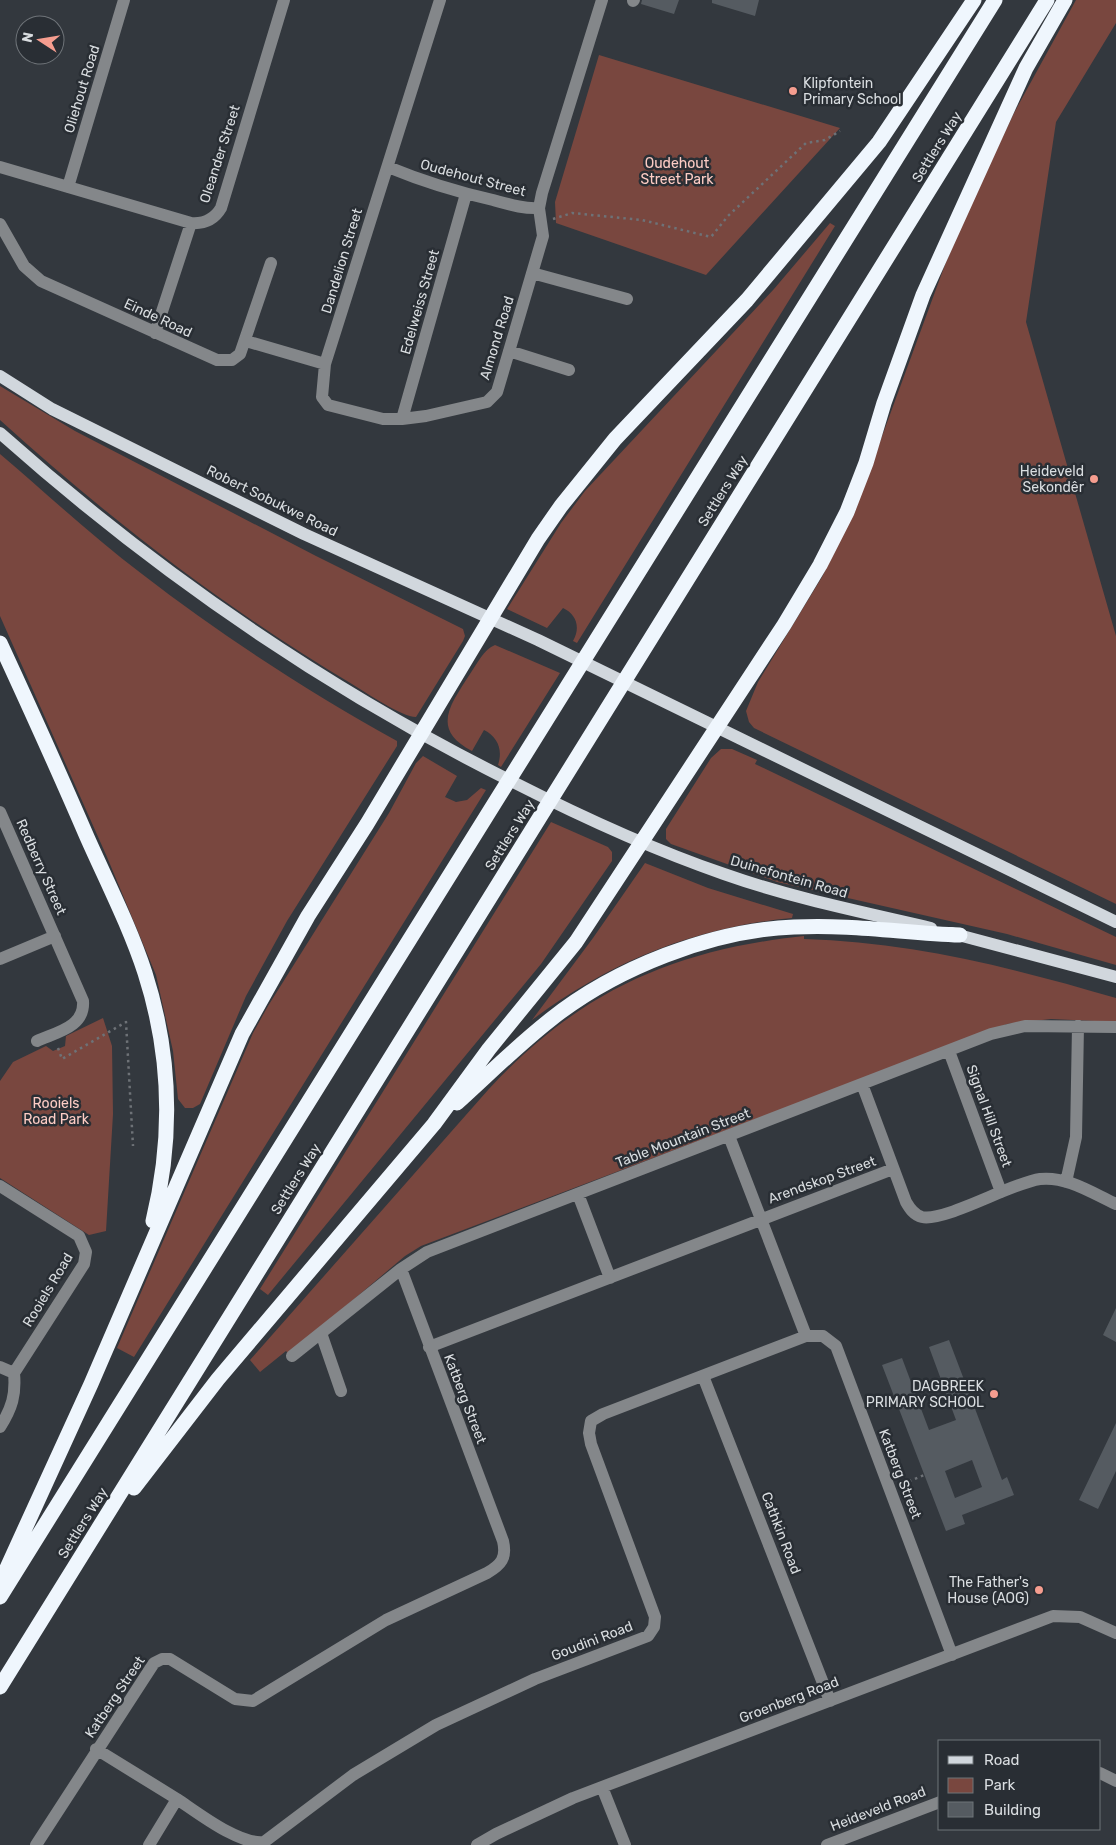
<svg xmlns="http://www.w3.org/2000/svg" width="1116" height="1845" font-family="Rubik,sans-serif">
<rect width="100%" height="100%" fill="#33383e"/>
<path fill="#79473f" d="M1076,0H1116V23L1056,122L1026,322L1116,636V904L754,728L749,722L746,711L758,682L822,577L856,507L946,262L979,186L1014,113Z
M599,55L840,128L706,275L556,223L555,202Z
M830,223L835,226L577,643L573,641C581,627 576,614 563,608L547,628L507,609L561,523L585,491L774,289Z
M0,386L75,431L316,556L463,629L465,636L463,641L416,717C402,717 365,692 352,684C226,609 109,519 0,420Z
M0,454C47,494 93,537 142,574C221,635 310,693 397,741V746L287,921L246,996L200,1104L193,1108H185L178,1099L173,1051L156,975L107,857L0,616Z
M495,645L560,673L501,767L498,765C503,750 498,737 484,730L472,751C430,729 451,704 470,674C477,664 484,649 495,645Z
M721,749H732L757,760L755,764L1116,937V965L1007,934L777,882L671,844L666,839V829L711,758Z
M423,756L457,776L445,797L456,802L467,800L481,788L486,790L134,1357L117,1348L253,1033L268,1006L389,813L416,763Z
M551,822L608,847L612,852V861L541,964L268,1295L260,1289Z
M645,863L708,888L793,914L792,918C695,927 610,962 532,1020L593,938Z
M804,936V939C911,942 1014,968 1116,998V1022L1051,1019L1007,1024L421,1246L405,1256L289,1354L286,1351L260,1372L250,1360L488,1090C578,992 673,950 804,936Z
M103,1018L112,1046L113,1114L106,1231L89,1235L0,1178V1081L13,1062L46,1046L53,1051L65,1046L66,1036Z"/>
<path fill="#555b61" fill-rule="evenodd" d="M642,0H679L674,14L641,4Z
M712,0H759L755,16L712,3Z
M1116,1308V1342L1103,1335Z
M949,1340L1002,1480L1007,1477L1014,1495L962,1515L965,1524L946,1531L882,1365L902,1358L929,1430L956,1420L929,1347ZM972,1460L982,1487L955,1498L945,1471Z
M1116,1423V1471L1098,1509L1079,1500Z"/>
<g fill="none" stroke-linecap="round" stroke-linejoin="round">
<path stroke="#6e7277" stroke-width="2.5" stroke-dasharray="2.5 4" stroke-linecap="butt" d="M553,219L572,213L642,220L711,237L728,216L806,143L825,140L840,131
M58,1048L62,1059L126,1022L133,1146
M903,1484L924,1475"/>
<path stroke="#84878a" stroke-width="12" d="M440,0L325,364L322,397L328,405L383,419H402L426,416L487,402L497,392L543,236L539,208L542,193L602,0
M633,1L634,0
M0,167L191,223C204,224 214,220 221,208L284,0
M388,167C422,181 457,192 493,200C508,204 523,209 539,208
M68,187L124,0
M0,224L24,266L41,281L217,360H232L240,354L271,263
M532,273L627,299
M155,333L191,223
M246,341L325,364
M509,351L569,370
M402,419L466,194
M0,812L83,1001C85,1027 57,1032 37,1041
M0,959L55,936
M949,1051L1001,1192
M862,1084L906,1202C910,1209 914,1215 922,1217C945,1222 1011,1183 1040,1179C1067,1176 1092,1193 1116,1204
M729,1136L806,1336
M1066,1182L1076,1137L1078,1026
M0,1186L79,1236L86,1252L84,1264L14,1373
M578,1194L610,1278
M321,1333L341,1391
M429,1347L893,1169
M292,1356L401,1269L427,1252L991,1034L1025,1026L1116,1027
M0,1367L14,1373
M703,1376L830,1701
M0,1427C12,1408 16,1395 14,1373
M96,1749L177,1799L149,1845
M1100,1773L1116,1781
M602,1787L625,1845
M177,1799C198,1813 239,1845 264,1842L353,1775L436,1725L535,1679L648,1636L654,1627L655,1617L591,1444L589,1433L591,1421L603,1414L806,1336H823L836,1346L952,1655
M36,1845L154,1663L162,1659H170L235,1699L253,1701L386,1620L487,1573C501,1565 507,1558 503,1541L401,1269
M477,1845L496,1834L573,1798L1053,1616L1080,1617L1116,1633
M827,1845L940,1802"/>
<path stroke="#d1d7dd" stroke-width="12" d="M0,376L52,409L304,534L538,640L1116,922
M0,433C156,572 326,689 513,782C582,817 651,849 724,874C792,898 862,912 931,928
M951,933L1116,977"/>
<path stroke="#eff6fd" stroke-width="15" d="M0,643C30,708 59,772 87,837C107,882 130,927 145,973C171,1054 173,1139 153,1221
M457,1103C488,1075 518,1045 550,1020C615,968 712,930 794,927C850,924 905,933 960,935
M134,1488L218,1379L434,1124L489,1049L576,942L784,625L820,565L847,512L866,463L884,403L923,295L1026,68L1065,0
M1,1581L91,1384L242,1034L308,916L367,824L538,539L561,506L615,439L747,300L879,142L974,0
M0,1597L995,0
M0,1687L1047,0"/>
</g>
<g fill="#f59d8f" stroke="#292e34" stroke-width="2">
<circle cx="793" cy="91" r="5"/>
<circle cx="1094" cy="479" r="5"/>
<circle cx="994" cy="1394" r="5"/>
<circle cx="1039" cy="1590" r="5"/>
</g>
<g text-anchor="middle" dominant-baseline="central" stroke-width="5" stroke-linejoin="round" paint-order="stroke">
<g font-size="14" fill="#d9dde0" stroke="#292e34" text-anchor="end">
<text x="803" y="83" text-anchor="start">Klipfontein<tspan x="803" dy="16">Primary School</tspan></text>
<text x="1084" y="471">Heideveld<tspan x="1084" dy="16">Sekondêr</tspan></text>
<text x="984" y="1386">DAGBREEK<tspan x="984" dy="16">PRIMARY SCHOOL</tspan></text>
<text x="1029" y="1582">The Father's<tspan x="1029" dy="16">House (AOG)</tspan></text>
</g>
<g font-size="14" fill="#d9dde0" stroke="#292e34">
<text transform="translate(82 89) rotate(-73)">Oliehout Road</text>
<text transform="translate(937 147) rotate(-58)">Settlers Way</text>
<text transform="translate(220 154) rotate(-72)">Oleander Street</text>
<text transform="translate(473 178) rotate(15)">Oudehout Street</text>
<text transform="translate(342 261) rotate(-73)">Dandelion Street</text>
<text transform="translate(420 302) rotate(-74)">Edelweiss Street</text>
<text transform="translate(158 318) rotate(25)">Einde Road</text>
<text transform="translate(497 338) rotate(-73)">Almond Road</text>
<text transform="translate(723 491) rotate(-58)">Settlers Way</text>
<text transform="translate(272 501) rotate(26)">Robert Sobukwe Road</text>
<text transform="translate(510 835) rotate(-58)">Settlers Way</text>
<text transform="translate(41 867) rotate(66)">Redberry Street</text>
<text transform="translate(789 877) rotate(16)">Duinefontein Road</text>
<text transform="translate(989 1116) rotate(70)">Signal Hill Street</text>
<text transform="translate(683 1138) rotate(-21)">Table Mountain Street</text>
<text transform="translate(296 1179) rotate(-58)">Settlers Way</text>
<text transform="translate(822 1180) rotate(-20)">Arendskop Street</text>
<text transform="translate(48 1290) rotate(-59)">Rooiels Road</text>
<text transform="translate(465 1399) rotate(69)">Katberg Street</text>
<text transform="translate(900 1474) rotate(69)">Katberg Street</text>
<text transform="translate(83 1523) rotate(-58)">Settlers Way</text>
<text transform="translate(781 1533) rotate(69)">Cathkin Road</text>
<text transform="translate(592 1641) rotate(-21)">Goudini Road</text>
<text transform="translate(115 1697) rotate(-56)">Katberg Street</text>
<text transform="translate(789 1700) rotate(-21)">Groenberg Road</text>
<text transform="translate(878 1809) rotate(-21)">Heideveld Road</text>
</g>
<g font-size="14" fill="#fdccc4" stroke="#292e34">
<text x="677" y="163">Oudehout<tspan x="677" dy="16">Street Park</tspan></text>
<text x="56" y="1103">Rooiels<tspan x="56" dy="16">Road Park</tspan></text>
</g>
</g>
<rect x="938" y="1740" width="162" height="90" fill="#292e34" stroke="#6f7479"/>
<rect x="948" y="1756" width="25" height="8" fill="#d1d7dd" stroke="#6f7479"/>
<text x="984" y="1765" font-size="15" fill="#d9dde0">Road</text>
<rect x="948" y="1778" width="25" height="15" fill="#79473f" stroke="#6f7479"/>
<text x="984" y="1790" font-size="15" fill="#d9dde0">Park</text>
<rect x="948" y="1802" width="25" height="15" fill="#555b61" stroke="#6f7479"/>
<text x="984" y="1815" font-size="15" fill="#d9dde0">Building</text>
<g transform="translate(40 40) rotate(282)"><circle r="24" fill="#292e34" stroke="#6f7479"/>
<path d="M0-4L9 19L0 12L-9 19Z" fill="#f59d8f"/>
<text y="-8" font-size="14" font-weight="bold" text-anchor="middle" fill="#d9dde0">N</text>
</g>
</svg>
